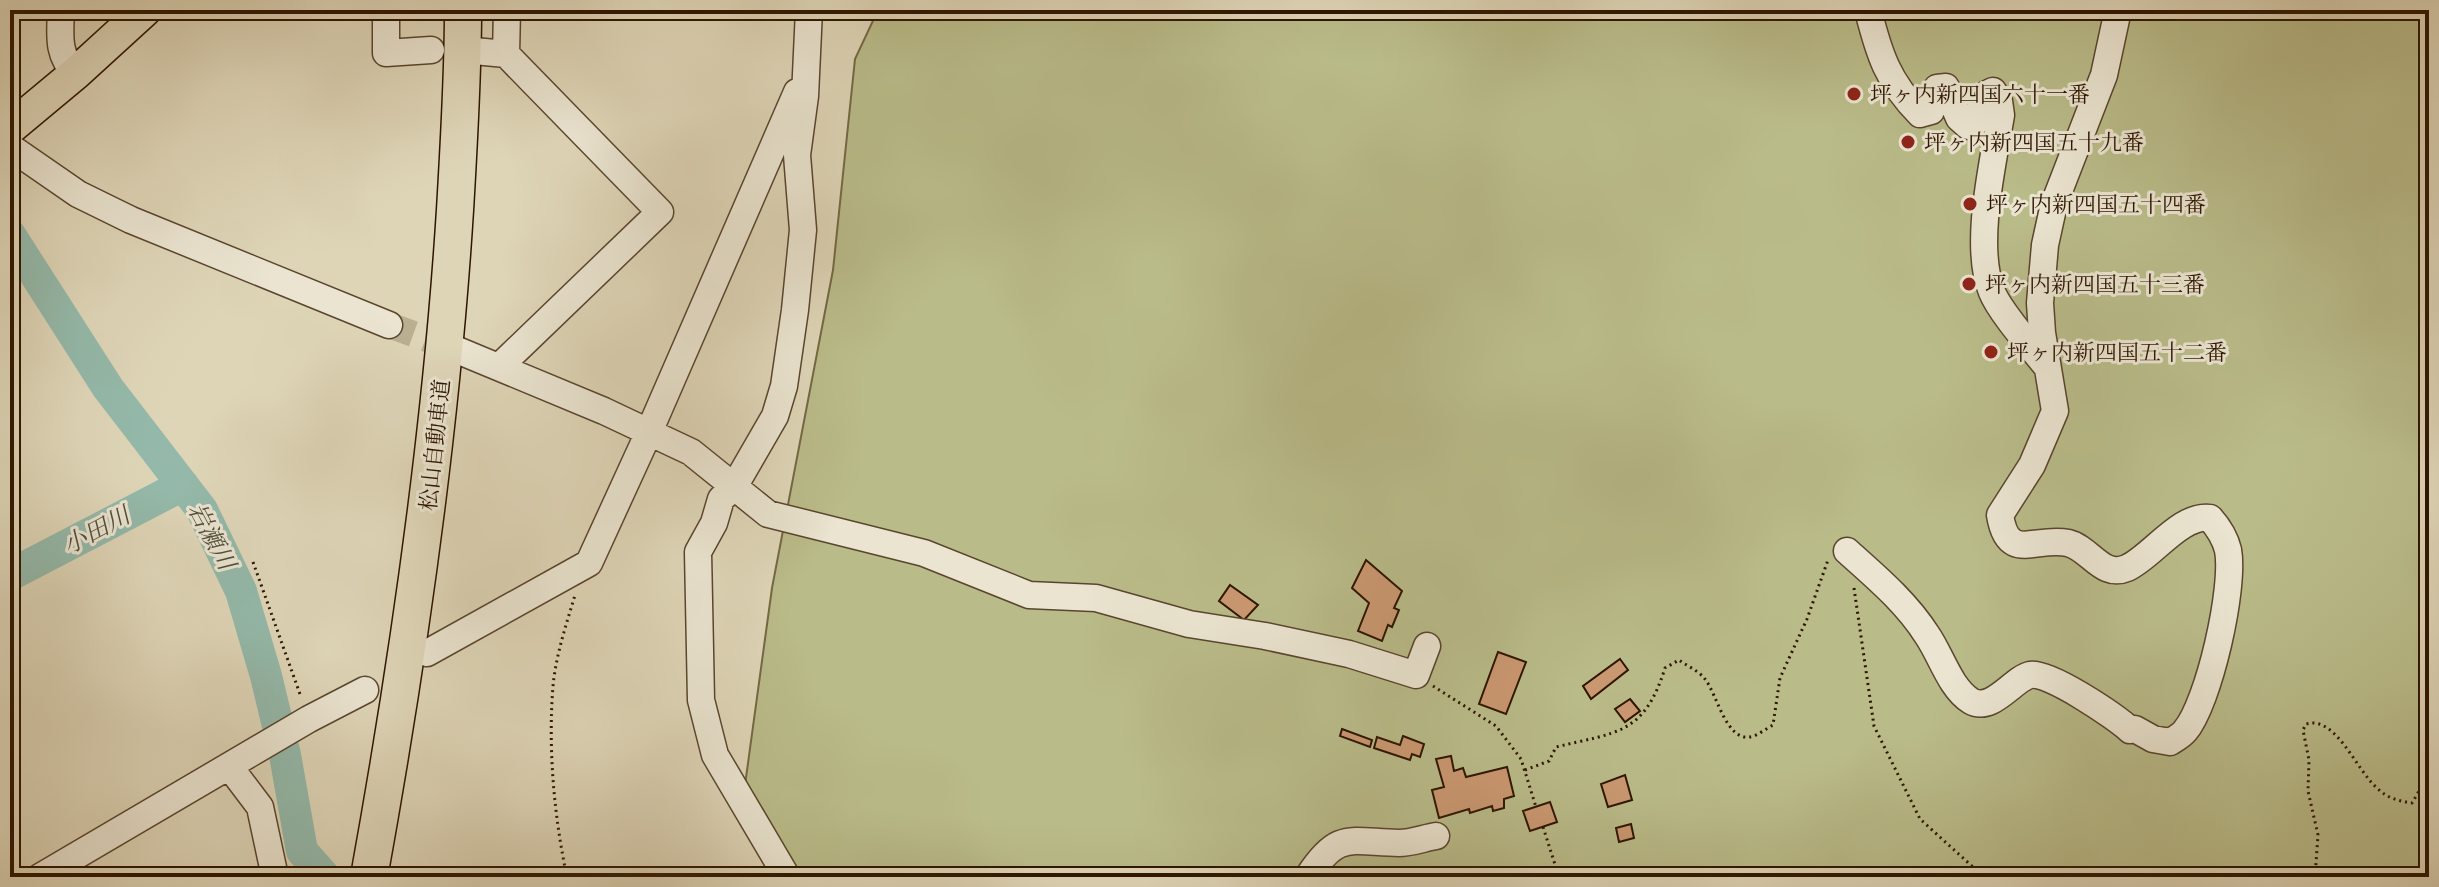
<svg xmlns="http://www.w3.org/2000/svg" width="2439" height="887" font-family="'Libre Caslon Text','Noto Serif JP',serif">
<rect width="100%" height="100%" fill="#ded5b7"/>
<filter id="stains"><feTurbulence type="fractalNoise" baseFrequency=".0025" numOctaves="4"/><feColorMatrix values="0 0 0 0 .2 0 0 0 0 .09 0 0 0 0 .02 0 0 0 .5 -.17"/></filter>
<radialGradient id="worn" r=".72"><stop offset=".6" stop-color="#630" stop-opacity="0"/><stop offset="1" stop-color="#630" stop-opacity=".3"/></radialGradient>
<path fill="#b9bb89" stroke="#746844" stroke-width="2" d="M878,10H2429V877H781L745,785L772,588L833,270L855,59Z"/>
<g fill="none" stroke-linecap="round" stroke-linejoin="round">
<path stroke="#94b9aa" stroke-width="32" d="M10,235L108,388L202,510L241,591L266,676L285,755L302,851L325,877
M10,575L183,485"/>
</g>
<path fill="#ca9871" stroke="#2e1500" stroke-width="2" d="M1366,560L1402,591L1394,608L1399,610L1392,627L1388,625L1382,641L1358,631L1369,603L1352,588Z
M1230,585L1258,605L1244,620L1219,601Z
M1498,652L1526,662L1506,714L1479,704Z
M1620,659L1628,670L1591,699L1583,686Z
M1630,699L1640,711L1625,722L1615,709Z
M1342,729L1372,740L1370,747L1340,736Z
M1403,736L1424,744L1420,757L1412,754L1410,760L1374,748L1377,737L1400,745Z
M1451,756L1454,771L1463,768L1466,777L1507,767L1514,796L1504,799V808L1493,811L1492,806L1470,813L1469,809L1439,818L1432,790L1444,787L1436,759Z
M1625,775L1632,800L1608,807L1601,784Z
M1550,802L1557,822L1530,831L1523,811Z
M1631,824L1634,838L1619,842L1616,828Z"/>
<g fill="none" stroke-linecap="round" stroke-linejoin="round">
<path stroke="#bbaf92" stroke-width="26" stroke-dasharray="26 13" stroke-linecap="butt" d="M389,325L457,350"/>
<g stroke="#5a452e" stroke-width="29">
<path id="minor" d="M61,10C60,35 57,56 76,73
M386,10V53L431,50
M1868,10C1879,54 1888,82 1920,114L1931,111L1937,88L1946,87L1959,118L1968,126L1974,124L1985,95L1993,91L1999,101L2001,115C1993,163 1973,246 1992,292C2000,312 2032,348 2047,367
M474,51L506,54L660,212L500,366
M506,54L507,10
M10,147L78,194L131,220L389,325
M457,350L604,411L691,452L768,514L924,553L1029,595L1096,598L1189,624L1265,636L1349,654L1416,675L1427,646
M1847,551C1876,577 1906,602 1927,635C1941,655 1950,688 1971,701C1992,713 2013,679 2030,675C2047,670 2116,717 2130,730L2135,729L2153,739L2170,742C2175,739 2181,736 2185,731C2209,703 2235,587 2228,550C2225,538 2218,527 2210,518C2180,514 2152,557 2127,568C2102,579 2090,548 2068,543C2035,536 2008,564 2000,515L2032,465L2055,411L2042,333L2040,303L2045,245L2054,204L2104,75L2118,10
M427,653L589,563L649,432L797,92
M229,766L260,807L275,877
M40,877L309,719L365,690
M787,877L715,755L701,700L698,552L714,523L721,499L734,487L775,416L784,386L795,310L803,230L797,155L805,96L809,10
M1308,877C1338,830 1350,842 1399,843C1411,843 1424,838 1436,836"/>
</g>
<g stroke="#2e1500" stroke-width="35">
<path id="major" d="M10,128L76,73L145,10"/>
</g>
<g stroke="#2e1500" stroke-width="39">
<path id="highway" d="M369,877C409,656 441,434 455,210C459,143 463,77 463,10"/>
</g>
<path stroke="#2e1500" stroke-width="3" stroke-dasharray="2 4" stroke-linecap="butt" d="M253,562L301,697
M1854,588L1874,726L1920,819L1984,877
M1433,686L1496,726L1521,759L1536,807
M1525,770L1549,761L1556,747C1617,732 1644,735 1665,668L1679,660C1687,666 1699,671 1705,679C1717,694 1726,741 1750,737C1757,736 1767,728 1773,725L1780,678L1807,619L1828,560
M1543,827L1559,877
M567,877C554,816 548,749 553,686C556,655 566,625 575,595
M2315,877L2318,835L2308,791L2309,760L2303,730L2306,724C2336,715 2356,770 2377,788C2387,798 2398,801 2412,803L2429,774"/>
<use href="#minor" stroke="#eae4d0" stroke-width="26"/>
<use href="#major" stroke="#ded5b7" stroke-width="32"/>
<use href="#highway" stroke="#ded5b7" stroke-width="36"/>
</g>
<g fill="#8f2418" stroke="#eae4d0" stroke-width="3">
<circle cx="1854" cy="94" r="8"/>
<circle cx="1908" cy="142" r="8"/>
<circle cx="1970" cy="204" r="8"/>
<circle cx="1969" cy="284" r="8"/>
<circle cx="1991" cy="352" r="8"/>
</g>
<g text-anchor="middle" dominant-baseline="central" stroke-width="6" stroke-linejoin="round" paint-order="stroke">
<g font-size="22" fill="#2e1500" stroke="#eae4d0" text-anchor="start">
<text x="1870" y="94">坪ヶ内新四国六十一番</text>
<text x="1924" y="142">坪ヶ内新四国五十九番</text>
<text x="1986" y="204">坪ヶ内新四国五十四番</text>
<text x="1985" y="284">坪ヶ内新四国五十三番</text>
<text x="2007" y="352">坪ヶ内新四国五十二番</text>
</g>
<g font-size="22" fill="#2e1500" stroke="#eae4d0">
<text transform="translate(435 445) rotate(-84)">松山自動車道</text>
</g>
<g font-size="24" font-style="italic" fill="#524e3c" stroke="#eae4d0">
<text transform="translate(96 530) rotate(-28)">小田川</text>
<text transform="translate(212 536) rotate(62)">岩瀬川</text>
</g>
</g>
<rect width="2439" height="887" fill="none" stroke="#ded5b7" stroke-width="40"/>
<rect x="12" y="12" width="2415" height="863" fill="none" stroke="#2e1500" stroke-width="4"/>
<rect x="20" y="20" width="2399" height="847" fill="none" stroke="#2e1500" stroke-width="2"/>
<rect width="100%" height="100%" filter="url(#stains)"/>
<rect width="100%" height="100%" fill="url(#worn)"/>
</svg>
